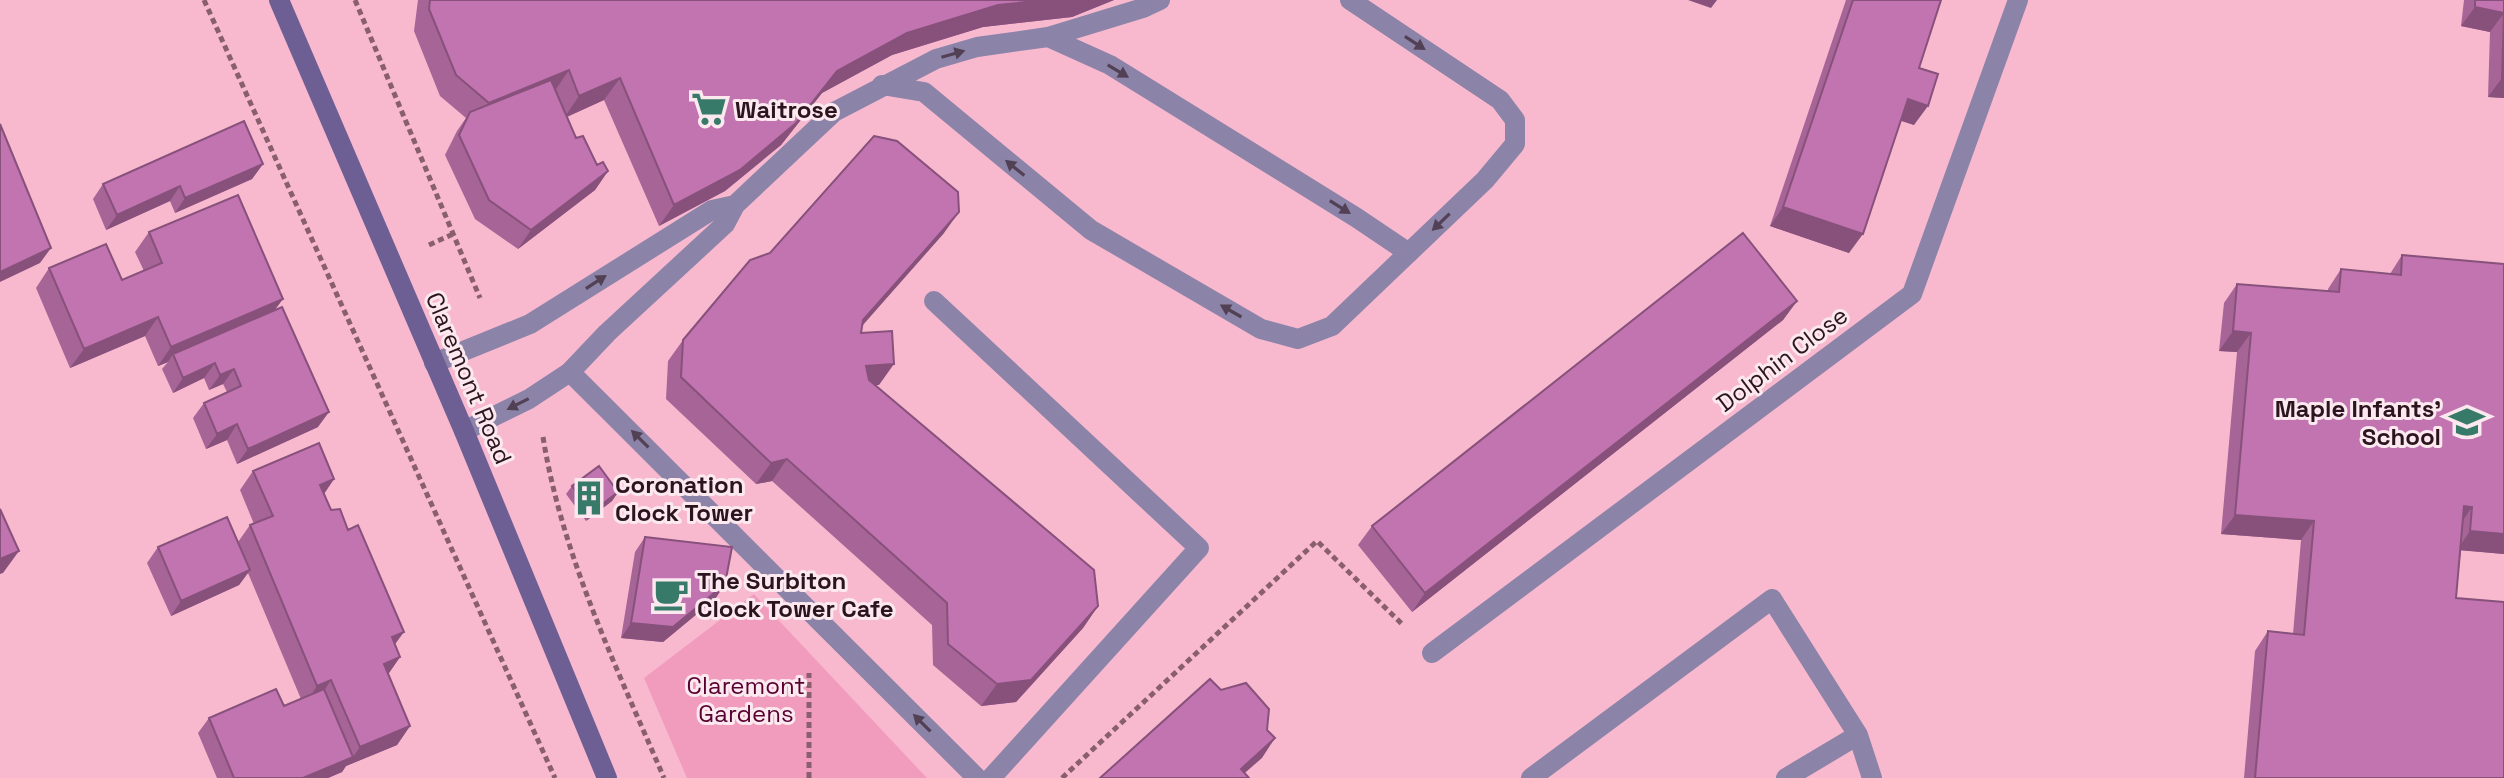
<svg xmlns="http://www.w3.org/2000/svg" width="2504" height="778" font-family="'Space Grotesk',sans-serif">
<rect width="100%" height="100%" fill="#f8b9cf"/>
<path fill="#f29cbd" d="M754,594L926,777L927,778H687L644,678Z"/>
<g fill="none" stroke-linecap="round" stroke-linejoin="round">
<path stroke="#895f6e" stroke-width="5" stroke-dasharray="6 4" stroke-linecap="butt" d="M204,0L555,778
M355,0L480,298
M429,245L453,234
M543,437C562,556 617,668 664,778
M809,778V673
M1062,778L1317,541L1402,624"/>
<path stroke="#8c83a8" stroke-width="20" d="M1048,37L1110,65L1357,218L1409,253
M882,85L924,92L1091,230L1261,329L1298,339L1332,326L1485,180L1515,144V120L1500,100L1350,0
M934,301L1199,548L991,778
M434,363L530,324L712,210L735,205
M464,431L529,399L570,372L607,333L725,224L735,205L834,112L936,59L977,47L1048,37L1143,8L1160,0
M1858,735L1872,778
M1531,778L1772,599L1858,735L1786,778"/>
<path stroke="#8c83a8" stroke-width="20" d="M570,372L977,778
M1432,653L1912,294L2018,0"/>
<path stroke="#6d5e94" stroke-width="20" d="M279,0L464,431L607,778"/>
</g>
<path fill="#a66497" d="M418,0H1114L1072,17L983,27L892,55L822,93L781,145L725,191L659,226L604,100L567,117L576,138L597,165L608,171L595,190L518,249L475,219L445,155L457,131L466,118L440,96L414,31Z
M1846,0H1941L1919,68L1914,125L1901,121L1849,253L1770,226Z
M2464,0H2504V98L2488,97L2490,32L2461,26Z
M263,164L252,179L175,213L170,201L106,230L93,199L103,184Z
M149,232L276,310L318,427L237,464L227,440L206,449L193,418L204,403L227,392L223,384L209,390L204,378L173,393L162,369L168,362L158,366L145,336L70,368L36,288L49,268L122,280L144,271L135,252Z
M944,233L862,325L861,333L879,385H876L1098,606L1083,628L1016,702L981,706L933,665L932,625L772,481L756,484L666,399L668,361L683,340Z
M2402,255L2504,554L2461,550L2456,598L2504,778H2244L2255,651L2268,631L2293,634L2301,540L2221,534L2237,352L2219,351L2224,303L2237,284L2328,291V289L2341,269L2390,274Z
M1797,301L1783,320L1412,612L1358,545L1372,526Z
M253,471L334,479L324,494L400,657L388,674L410,726L397,745L346,766L342,772L328,778H217L198,733L209,718L284,706L301,699L248,573L239,585L171,616L147,563L158,547L238,542L250,525L254,524L240,490Z
M572,486L618,492L612,501L586,521L566,494Z
M645,537L725,584L715,599L663,642L621,638L635,552Z"/>
<path fill="#87517b" d="M1046,0H1114L1072,17L983,27L892,55L822,93L781,145L725,191L659,226L674,205L837,71L907,33L998,5Z
M1688,0H1717L1711,8Z
M2475,7L2504,13L2490,32L2461,26Z
M569,70L554,92L474,125L489,103Z
M620,78L604,100L564,118L579,96Z
M2502,78H2504V98L2488,97Z
M1908,99L1928,106L1914,125L1894,118Z
M263,164L252,179L175,213L185,198Z
M608,171L595,190L518,249L531,230Z
M180,186L170,201L106,230L117,215Z
M1783,207L1863,234L1849,253L1770,226Z
M959,212L944,233L848,342L863,320Z
M51,248L40,263L0,282V272Z
M283,299L269,318L173,354L168,362L158,366L171,347Z
M1797,301L1783,320L1412,612L1425,593Z
M158,317L145,336L70,368L84,349Z
M2233,331L2251,333L2237,352L2219,351Z
M215,363L204,378L173,393L183,378Z
M894,364L879,385L850,387L866,366Z
M234,369L223,384L209,390L220,375Z
M329,412L318,427L237,464L248,449Z
M237,424L227,440L206,449L217,434Z
M787,459L772,481L756,484L771,463Z
M334,479L321,498L320,485Z
M618,492L612,501L586,521L592,512Z
M2464,506L2472,507L2459,526Z
M2235,515L2314,521L2301,540L2221,534Z
M2470,531L2504,534V554L2457,550Z
M19,551L3,573L0,574V559Z
M250,570L239,585L171,616L181,601Z
M725,584L715,599L663,642L621,638L631,623Z
M1098,606L1083,628L1016,702L981,706L997,684Z
M404,632L390,651L392,637Z
M400,657L387,676L384,664Z
M331,680L318,700L304,706L317,686Z
M410,726L397,745L346,766L342,772L328,778H303L353,757L360,747Z
M1275,738L1262,758L1239,778L1241,769Z"/>
<path fill="#c174b0" stroke="#87517b" stroke-width="2" d="M430,0H1046L998,5L907,33L837,71L796,123L740,170L674,205L620,78L579,96L569,70L489,103L456,75L429,9Z
M1853,0H1941L1919,68L1938,74L1928,106L1908,99L1863,234L1783,207Z
M2475,0H2504V78H2502L2504,13L2475,7Z
M551,80L576,138L583,136L597,165L603,162L608,171L531,230L489,200L459,135L470,112Z
M244,121L263,164L185,198L180,186L117,215L103,184Z
M0,124L51,248L0,272Z
M874,136L897,141L958,192L959,212L863,320L861,333L892,331L894,364L866,366L869,380L1094,570L1098,606L1031,680L997,684L948,644L947,603L787,459L771,463L681,377L683,340L750,260L770,253Z
M238,195L283,299L171,347L158,317L84,349L49,268L106,244L122,280L162,263L149,232Z
M1743,233L1797,301L1425,593L1372,526Z
M2402,255L2504,264V534L2470,531L2472,507L2464,506L2456,598L2504,602V778H2255L2268,631L2304,635L2314,521L2235,515L2251,333L2233,331L2237,284L2339,292L2341,269L2401,275Z
M282,307L329,412L248,449L237,424L217,434L204,403L241,386L234,369L220,375L215,363L183,378L173,354Z
M319,443L334,479L320,485L331,510L340,509L348,530L358,525L404,632L392,637L400,657L384,664L410,726L360,747L331,680L317,686L250,525L273,516L253,471Z
M599,466L618,492L592,512L572,486Z
M0,509L19,551L0,559Z
M227,517L250,570L181,601L158,547Z
M645,537L732,547L725,584L673,627L631,623Z
M1210,679L1221,690L1246,683L1269,709L1267,730L1275,738L1241,769L1249,778H1100Z
M276,689L284,706L324,689L353,757L303,778H234L209,718Z"/>
<defs><path id="oneway-solid" d="M-6-.8H1V-3.2L6.5 0L1 3.2V.8H-6Z" transform="scale(2)"/></defs>
<g fill="#524055">
<use href="#oneway-solid" transform="translate(1415 43) rotate(33)"/>
<use href="#oneway-solid" transform="translate(953 54) rotate(-16)"/>
<use href="#oneway-solid" transform="translate(1118 71) rotate(31)"/>
<use href="#oneway-solid" transform="translate(1015 168) rotate(-141)"/>
<use href="#oneway-solid" transform="translate(1340 207) rotate(32)"/>
<use href="#oneway-solid" transform="translate(1441 222) rotate(136)"/>
<use href="#oneway-solid" transform="translate(596 282) rotate(-33)"/>
<use href="#oneway-solid" transform="translate(1231 311) rotate(-150)"/>
<use href="#oneway-solid" transform="translate(518 404) rotate(153)"/>
<use href="#oneway-solid" transform="translate(640 439) rotate(-135)"/>
<use href="#oneway-solid" transform="translate(922 723) rotate(-135)"/>
</g>
<defs>
<g id="supermarket-bare" transform="scale(2.76)"><path d="M-6-5.5h2.5l.6 2H6L4.5 2H-2.5L-4.4-4H-6ZM-1.5 3.2a1.3 1.3 0 1 0 .1 0ZM3 3.2a1.3 1.3 0 1 0 .1 0Z" fill="#387a6a" stroke="#fce8ef" stroke-width="2.5" paint-order="stroke"/></g>
<g id="school-bare" transform="scale(2.76)"><path d="M0-5L7-2L0 1L-7-2ZM-4 1L0 2.5L4 1V4Q0 6-4 4Z" fill="#387a6a" stroke="#fce8ef" stroke-width="2.5" paint-order="stroke"/></g>
<g id="building-bare" transform="scale(2.76)"><path d="M-4-6H4V6H1V3H-1V6H-4ZM-2.5-4.3h1.7v1.8h-1.7ZM.8-4.3h1.7v1.8H.8ZM-2.5-1h1.7V.8h-1.7ZM.8-1h1.7V.8H.8Z" fill="#387a6a" stroke="#fce8ef" stroke-width="2.5" paint-order="stroke"/></g>
<g id="cafe-bare" transform="scale(2.76)"><path d="M-5.5-4.5H6V0H3Q3 3.5 0 3.5H-2.5Q-5.5 3.5-5.5 0ZM3-3.2v2h1.7v-2ZM-6 4.5H4V6H-6Z" fill="#387a6a" stroke="#fce8ef" stroke-width="2.5" paint-order="stroke"/></g>
</defs>
<g fill-rule="evenodd">
<use href="#supermarket-bare" x="709" y="109"/>
<use href="#school-bare" x="2467" y="422"/>
<use href="#building-bare" x="589" y="498"/>
<use href="#cafe-bare" x="671" y="594"/>
</g>
<g text-anchor="middle" dominant-baseline="central" stroke-width="6" stroke-linejoin="round" paint-order="stroke">
<g font-size="24" font-weight="bold" fill="#2b141d" stroke="#fce8ef" text-anchor="start">
<text x="735" y="109">Waitrose</text>
<text x="2441" y="408" text-anchor="end">Maple Infants'<tspan x="2441" dy="28">School</tspan></text>
<text x="615" y="484">Coronation<tspan x="615" dy="28">Clock Tower</tspan></text>
<text x="697" y="580">The Surbiton<tspan x="697" dy="28">Clock Tower Cafe</tspan></text>
</g>
<g font-size="24" fill="#2b141d" stroke="#fce8ef">
<text transform="translate(1782 359) rotate(-37)">Dolphin Close</text>
<text transform="translate(469 378) rotate(67)">Claremont Road</text>
</g>
<g font-size="24" fill="#580030" stroke="#fce8ef">
<text x="746" y="685">Claremont<tspan x="746" dy="28">Gardens</tspan></text>
</g>
</g>
</svg>
